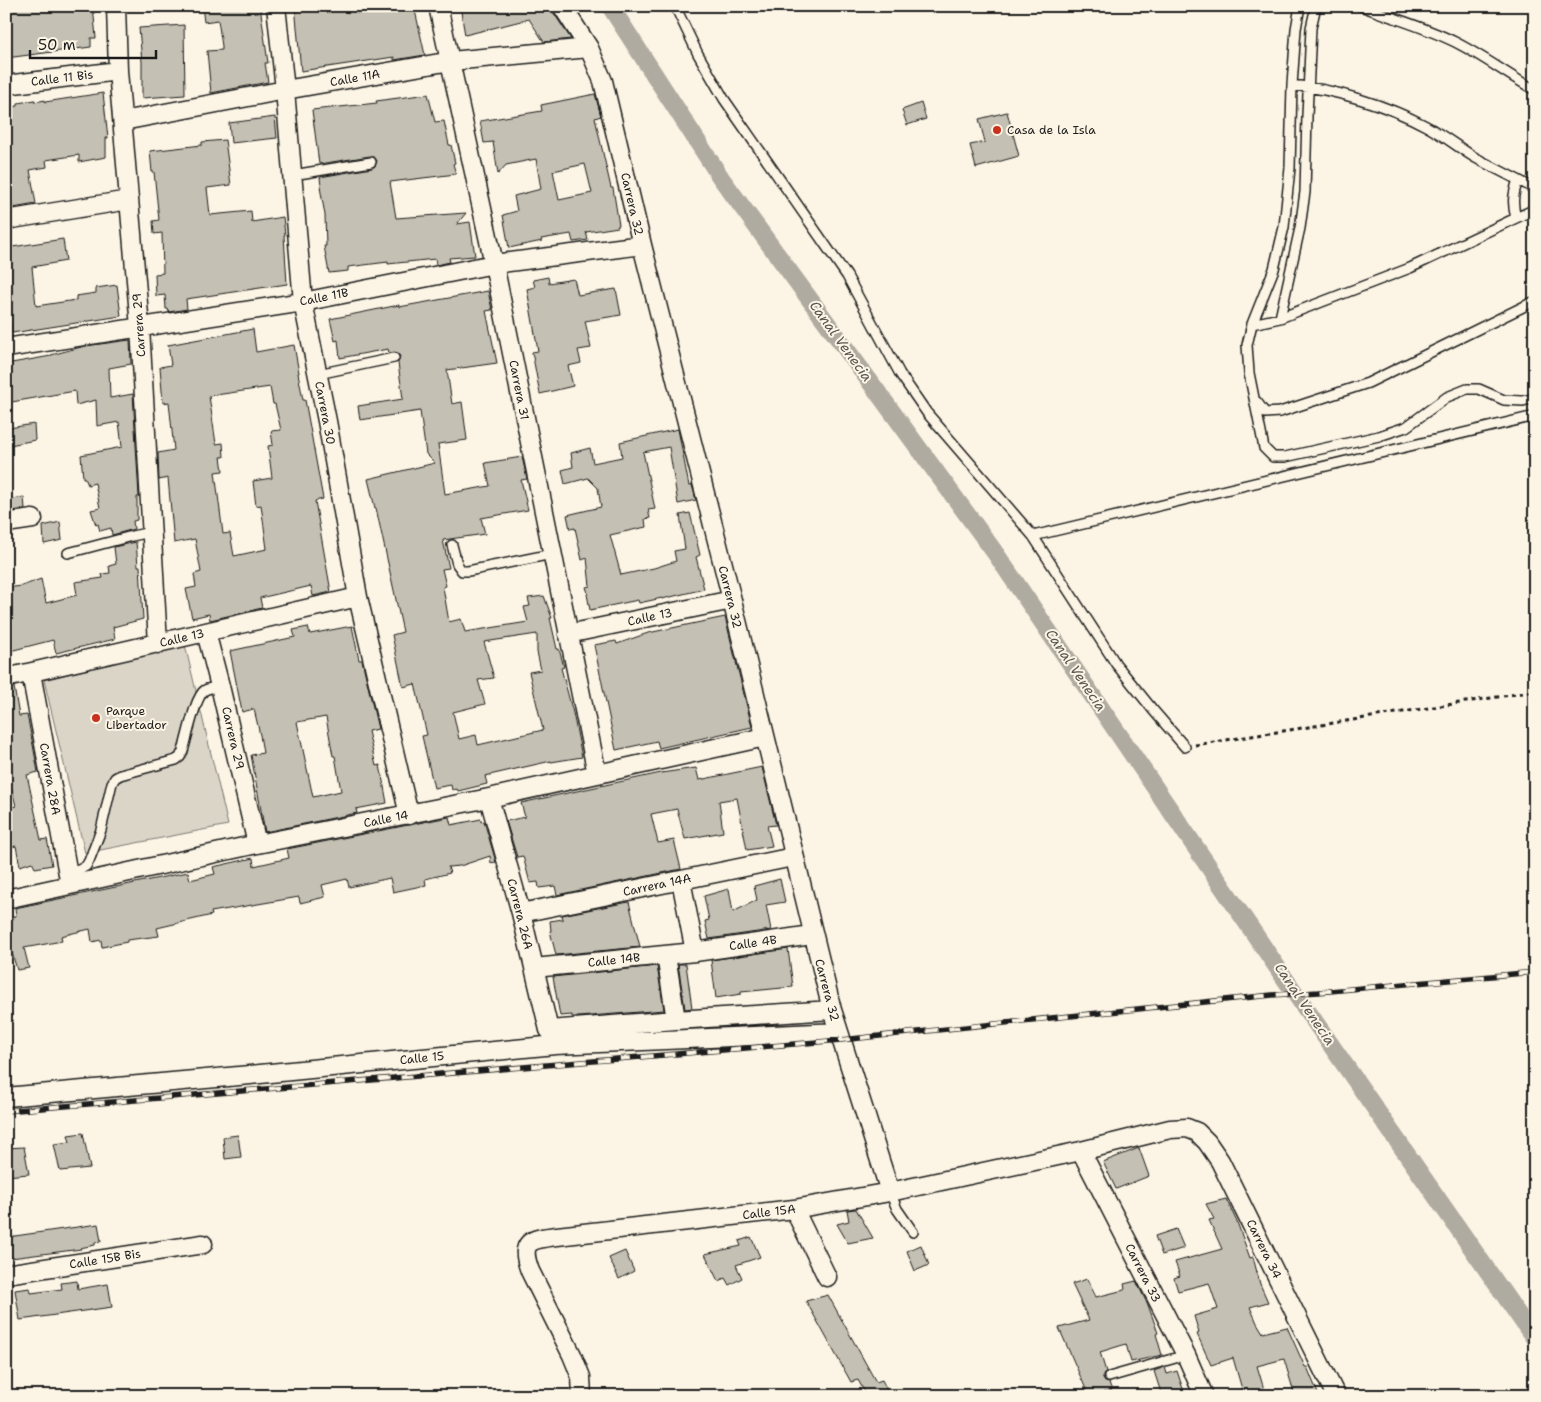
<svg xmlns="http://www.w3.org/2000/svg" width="1541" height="1402" font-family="'Shantell Sans',sans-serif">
<rect width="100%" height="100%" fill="#fcf5e5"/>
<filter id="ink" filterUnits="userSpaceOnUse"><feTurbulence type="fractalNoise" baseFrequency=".02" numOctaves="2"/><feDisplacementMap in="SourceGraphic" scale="10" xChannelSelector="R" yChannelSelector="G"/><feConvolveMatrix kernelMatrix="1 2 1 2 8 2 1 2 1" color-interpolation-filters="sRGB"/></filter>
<g filter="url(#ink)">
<path fill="#dbd5c8" stroke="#7c7872" d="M185,645L228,825L85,853L44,680Z"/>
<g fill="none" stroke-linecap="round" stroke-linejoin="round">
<path stroke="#b0aba1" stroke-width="18" d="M610,6L721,178L996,554L1281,973L1535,1339"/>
</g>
<path fill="#c4c0b3" stroke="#1c1c1c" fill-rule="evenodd" d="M6,6H93L96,38H91V47L6,58Z
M202,6H260L268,63H265L268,82L211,93L207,51L222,50V46L218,20L204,22Z
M295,6H355L356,13L414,6L425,55L394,60V57L301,71Z
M460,6H551L553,12L571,39L544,42L529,19L465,35Z
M184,25L185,95L142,98V62L139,28Z
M103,93L108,138H106V157L79,162V155L46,160L47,167L30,170L36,204L13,208L6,164V108L18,106V103L35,100V102L45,100V102Z
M428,94L435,122L444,121L449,145H451L455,163L453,164L456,174L390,182L396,218L466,213L457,224L470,222L475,256L449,258L450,262L436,265L435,259L388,264V262L348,267V271L329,273L324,246H326L325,215L320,187H321L320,177L372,168L375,166L377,161L375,158L370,156L319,164L312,110L377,103L376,101Z
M595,94L601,116L595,118L611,188H613L619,225H618V227L586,232L588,240L573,242L571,234L541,239L542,241L509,248L503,215L517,211L514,196L541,189L536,159L506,165L498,174L493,142L484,143L480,121L542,111L541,105ZM585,164L592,193L559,200L553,171Z
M921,103L926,119L907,125L902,110Z
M1007,112L1019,156L976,168L970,145L985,142L979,119Z
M275,117L277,138L231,143L229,123Z
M225,140L231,185L207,188L210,215L251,211L252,222L283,217L285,235H284L287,284L186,299L187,309L169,312L168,309H166L165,295L156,296L155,274L163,273L162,233L154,234L153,221L159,220L154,172H152L150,151L202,145V142Z
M63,239L66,261L32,267L36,306L76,300V296L96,293V288L117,285L121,316L12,333L6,280V248Z
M548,277L549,283L574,279L578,295L616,289L621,315L585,321L591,348L578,350L581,363L568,366L573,386L540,394L532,352L538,351L527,289L535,287L533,280Z
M488,291L492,310L486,311L497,363L447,370L452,404L462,402L467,440L438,444L445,494L490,486L485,463L522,457L527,479L521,480L528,510L481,518L485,534L443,540L449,568L442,569L446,586L443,587L449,622L461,619L465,632L528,622L524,607L530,606L528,598L544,596L552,618H550L557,649H559L564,667L561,668L573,713L582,757L551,762V761L485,776L487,784L458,791L457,789L452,790L451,785L434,788L422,736L427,735L415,684L403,687L392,635L403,632L376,508H375L368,479L435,463L426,454L420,411L360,420L358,406L403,399L398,363L400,356L395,352L389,353L388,349L340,358L338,340L335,341L330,319L399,305V307ZM537,634V652L541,670L529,672L543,730L478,745L476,735L459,739L453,712L485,704L478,680L494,678L484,642Z
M253,329L256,352L294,345L299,373H298L303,400H305L323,499L315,501L331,592L313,596L311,586L260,598L262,608L210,620L209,614L192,618L186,589L196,587L194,574L201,572L195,539L174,543L168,478L159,480L158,453L174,450L169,402L163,403L160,367L171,365L168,345ZM270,387L273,404H275L281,430L271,431L273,445L268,446L272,478L253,481L256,506L261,505L267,549L234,556L230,533L223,534L215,472L223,471L221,457H224L223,443L216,444L209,396Z
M130,340L131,364L109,368L110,398L133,394L139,497H137V520L133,521L134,529L112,535L111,528L100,531L98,524L96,525L91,510L100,508L95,483L88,485L85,478H83L81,455L122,447L119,422L97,426L96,400L76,405L75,391L6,403V364L51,356V355L85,346Z
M34,424L35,440L10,445L9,428Z
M678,429L689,486L692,485L696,500L678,504L669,447L643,452L655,509L648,510L650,518L645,519L646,527L610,535L621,575L654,568L676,561L674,551L685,549L680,515L690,513L700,555L696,557L704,589L662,599V598L639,603L638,600L590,610L587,594L588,593L586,587L590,586L587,558L582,560L575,528L570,529L567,515L601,507L598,488L588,478L565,484L562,470L573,467L571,453L590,448L593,463L622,457L620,442Z
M24,497L25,509L6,512V500Z
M60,522L62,540L44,544L43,526Z
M136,542L138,566H140L143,619L113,627L115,639L56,653L53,640L6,652V588L22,586L41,579L46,603L77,595L75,582L103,578L102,574L110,573L109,566L116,564L114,547Z
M725,617L752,727L659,748L657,741L616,750L594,645L616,641L617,644L648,633Z
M352,626L359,660H362L378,729L368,731L376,766L380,765L387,803L356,809L357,813L265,832L251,755L263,753L260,735L254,709L242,712L230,651L295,637L293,630L308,627L310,634ZM326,717L333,756H335L341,791L313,797L297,722Z
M14,687L19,716L27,715L33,745L38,772L27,775L41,840L47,839L52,865L35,868L32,862L20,866L16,846L6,848V832L10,831L6,808L16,806L6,766V688Z
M762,767L776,825L767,826L772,846L747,850L737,798L719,801L723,832L685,839L677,809L651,814L658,843L674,840L681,869L557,895L555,886L539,888L538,882L530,883L523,856L517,857L506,821L525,817L521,803L661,773L696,768L699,780Z
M449,817L451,825L481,819V822L484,821L496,862L491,863L490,856L460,866L448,867L450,873L425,879L426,885L393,892L390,878L349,887L347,879L322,885L325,897L300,903L299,897L211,912L212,915L157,928L159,936L127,940V942L102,947L101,940L92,942L90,929L73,933L61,936L62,941L24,948L29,968L17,970L6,932V918L16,916L15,908L188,872L190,880L215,874L213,867L253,858L254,866L289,858L287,849Z
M780,879L785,902L766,905L771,930L709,939L705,921L709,920L704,896L729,889L733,912L757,900L754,886Z
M629,902L640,947L556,955L550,931H551L550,921L563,919L562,915Z
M788,949L793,987L741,992V994L716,998L711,960Z
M678,964H686L692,1008L685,1009Z
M657,966L664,1010L578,1017H572V1015L560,1016L553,977Z
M83,1133L90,1168L60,1171L54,1144L70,1142L68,1135Z
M238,1135L241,1157L225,1159L223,1137Z
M24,1147L29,1174L6,1176V1148Z
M1139,1148L1149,1176L1116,1189L1103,1162Z
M1226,1199L1237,1222L1250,1258L1253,1257L1260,1284L1268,1302L1250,1307L1257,1323L1263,1333L1287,1327L1305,1367H1307L1319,1396H1295L1284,1359L1257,1366L1266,1396H1244L1233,1358L1211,1365L1197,1334L1199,1333L1194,1316L1218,1309L1209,1283L1178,1291L1174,1278L1180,1276L1175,1262L1222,1249L1209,1220L1214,1219L1206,1204Z
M856,1209L873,1238L848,1243L837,1224L849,1221L847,1210Z
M98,1224L101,1241L95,1242V1245L80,1248L81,1249L11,1258L8,1237Z
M1176,1229L1184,1248L1162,1255L1155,1236Z
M751,1237L760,1257L736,1265L742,1278L729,1285L725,1278L718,1281L705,1254L741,1246L739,1241Z
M921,1245L929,1265L915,1271L907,1251Z
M625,1251L634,1271L619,1279L609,1258Z
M1087,1279L1096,1297L1124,1290L1125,1289L1124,1284L1136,1281L1148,1305L1158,1333L1156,1334L1162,1355L1131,1362L1126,1344L1100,1352L1106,1372L1103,1375V1379L1105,1382L1109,1383L1112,1390L1089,1396L1059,1328L1089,1320L1072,1284Z
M77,1281L78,1289L108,1284L112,1307L20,1320L15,1290L30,1288L31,1293L62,1289L61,1283Z
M828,1295L876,1382L882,1380L890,1396H867L858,1380L851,1382L806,1301Z
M1165,1367L1167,1374L1177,1371L1184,1392L1173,1396H1162L1154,1371Z"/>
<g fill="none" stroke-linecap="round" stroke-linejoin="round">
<g stroke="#1c1c1c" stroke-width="12">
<path id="lane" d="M675,6L698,54L724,99L847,276L900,374L927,413L1033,536L1116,664L1153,710L1185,747
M1300,6L1296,29L1292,85L1290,168L1284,227L1274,269L1252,324L1247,345L1249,373L1264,448L1273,457H1285L1379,436L1406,427L1447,397L1467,389H1479L1504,400L1523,401L1535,398
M1361,6C1392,18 1425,27 1455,42C1483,56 1508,75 1535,90
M1292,85C1334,89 1389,106 1426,126C1443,135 1458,147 1474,157C1494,168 1515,178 1535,189
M293,175L371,162
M1516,218C1512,204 1513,194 1518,180
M1280,318L1300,228L1305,192L1307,116L1311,28L1316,6
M1252,324L1280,318L1410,268L1535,209
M318,374L394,358
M1257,402L1265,413L1280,412L1368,383L1535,301
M1033,536L1535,416
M452,545L457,564L462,571H468L552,554
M68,553L132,536L151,532
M68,872L79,870L86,866L89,861L101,830L112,783L115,778L120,775L176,760L180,757L183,751C187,739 195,696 205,690C209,688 215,687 220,686
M890,1192L897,1209L913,1232
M1109,1377L1186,1355"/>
</g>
<g stroke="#1c1c1c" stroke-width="21">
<path id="street" d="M116,6L118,71L140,327L158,644
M276,6L285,90L303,302L327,421L358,597L409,815
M438,6L494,264L597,774
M562,6L589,48L603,81L642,245L732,600L832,1010L890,1192
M6,85L118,71
M123,121L285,90L451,61L589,48
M6,220L129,200
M6,348L303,302L494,264L642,245
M6,523L33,519
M206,632L220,686L257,844
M568,634L732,600
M31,673L70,885
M6,678L358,597
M489,798L521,913L549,1030L676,1020L832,1010
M681,880L695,952
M6,899L257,844L489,798L765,737
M521,913L793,857
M666,955L676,1020
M534,968L695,952L812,935
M6,1097L250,1075L555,1045L839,1032
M1081,1151L1186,1355L1204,1396
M794,1209L827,1277
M6,1274L203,1244
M582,1396L581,1377L572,1355L530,1271C519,1241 530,1239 557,1236L794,1209L890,1192L1081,1151L1170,1129L1187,1128L1197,1132L1207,1142L1220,1161L1336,1396"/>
</g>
<path stroke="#1c1c1c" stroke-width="3" stroke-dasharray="4 4" stroke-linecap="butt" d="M1195,745L1535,691"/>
<use href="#lane" stroke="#fcf5e5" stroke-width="9"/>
<use href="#street" stroke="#fcf5e5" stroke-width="18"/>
<g stroke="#1c1c1c" stroke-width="5.5">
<path id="rail" d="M6,1111L841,1040L1272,995L1319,992L1535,972"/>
</g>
<use href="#rail" stroke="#fcf5e5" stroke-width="4" stroke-dasharray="11" stroke-linecap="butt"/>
</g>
</g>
<g fill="#c8321e" stroke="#fcf5e5" stroke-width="2">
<circle cx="997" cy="130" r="5"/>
<circle cx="96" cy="718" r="5"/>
</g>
<g text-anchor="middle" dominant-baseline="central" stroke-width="4" stroke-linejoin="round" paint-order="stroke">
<g font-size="12" fill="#1c1c1c" stroke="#fcf5e5">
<text transform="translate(62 78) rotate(-7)">Calle 11 Bis</text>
<text transform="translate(355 78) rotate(-10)">Calle 11A</text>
<text transform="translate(632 204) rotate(77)">Carrera 32</text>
<text transform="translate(324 297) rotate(-11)">Calle 11B</text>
<text transform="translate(139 325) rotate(-94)">Carrera 29</text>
<text transform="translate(519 390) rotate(79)">Carrera 31</text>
<text transform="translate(325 413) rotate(79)">Carrera 30</text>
<text transform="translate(730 597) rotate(76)">Carrera 32</text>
<text transform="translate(650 617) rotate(-12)">Calle 13</text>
<text transform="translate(182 638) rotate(-13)">Calle 13</text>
<text transform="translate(233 738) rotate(77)">Carrera 29</text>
<text transform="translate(50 779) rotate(80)">Carrera 28A</text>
<text transform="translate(386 819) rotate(-11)">Calle 14</text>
<text transform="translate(657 885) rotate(-12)">Carrera 14A</text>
<text transform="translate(520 914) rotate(76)">Carrera 26A</text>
<text transform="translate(753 943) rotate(-8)">Calle 4B</text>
<text transform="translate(614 960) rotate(-6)">Calle 14B</text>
<text transform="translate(827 990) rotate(75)">Carrera 32</text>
<text transform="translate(422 1058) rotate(-6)">Calle 15</text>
<text transform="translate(769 1212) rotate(-7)">Calle 15A</text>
<text transform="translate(1264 1249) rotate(64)">Carrera 34</text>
<text transform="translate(105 1259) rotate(-9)">Calle 15B Bis</text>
<text transform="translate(1143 1273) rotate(63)">Carrera 33</text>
</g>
<g font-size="12" fill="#1c1c1c" stroke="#fcf5e5" text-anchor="start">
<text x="1007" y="130">Casa de la Isla</text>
<text x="106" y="711">Parque<tspan x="106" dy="14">Libertador</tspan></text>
</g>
<g font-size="14" font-style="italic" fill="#575551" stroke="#fcf5e5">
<text transform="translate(841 341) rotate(54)">Canal Venecia</text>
<text transform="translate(1076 670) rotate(56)">Canal Venecia</text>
<text transform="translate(1305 1004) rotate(56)">Canal Venecia</text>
</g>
</g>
<rect width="1541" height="1402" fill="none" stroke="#fcf5e5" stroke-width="25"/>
<rect x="12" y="12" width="1516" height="1377" fill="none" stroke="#1c1c1c" stroke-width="2" filter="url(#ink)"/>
<path d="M30 50v8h126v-8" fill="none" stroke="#1c1c1c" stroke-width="2.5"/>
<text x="38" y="50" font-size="15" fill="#1c1c1c" stroke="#fcf5e5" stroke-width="4" paint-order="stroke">50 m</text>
</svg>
